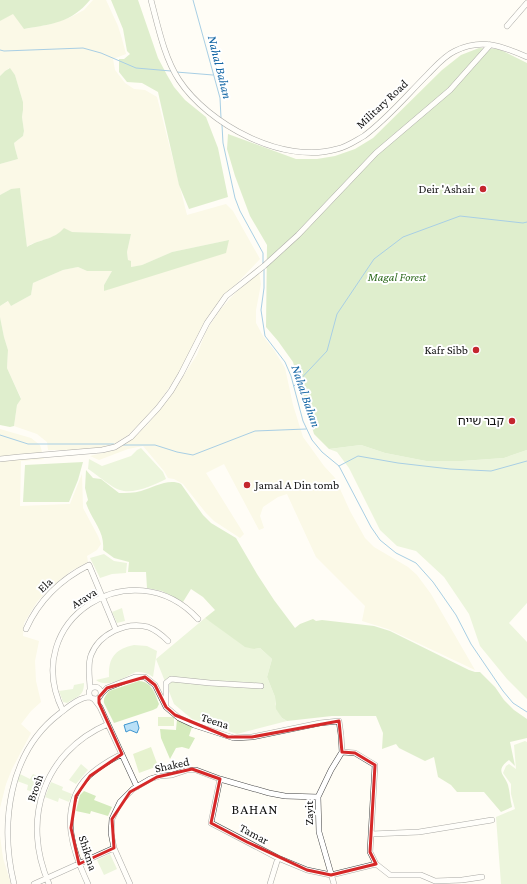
<svg xmlns="http://www.w3.org/2000/svg" width="527" height="884" font-family="'Crimson Pro','Noto Sans Hebrew',serif">
<rect width="100%" height="100%" fill="#fffdf5"/>
<path fill="#f6f3d4" d="M93,0H106L118,26L122,39L126,54L113,59L115,70L125,83L134,89L145,90L157,97L187,215L226,204L233,211L260,259L220,301L177,376L157,405L143,421L127,436L112,445L89,450H48L47,442L37,434L14,426L17,405L21,398L7,368L8,350L4,337L0,317V306L9,301L11,306L31,295L33,283L63,270L78,267L87,271H112L104,285V291L229,240L172,252L142,265L131,267L128,260L127,252L131,234L61,232L50,238L31,244L27,247L20,189H11L0,195V164L18,159L15,148L14,143L23,136L24,131L22,117L23,110V102L15,75L9,68L5,71L0,76V21L13,13L25,29L51,24L71,17L84,10Z
M259,272L261,284L256,310V323L263,336L274,350L285,368L293,405L303,437L324,466L335,478L350,511L365,538L374,547L408,567L417,575L431,594L475,670L388,629L362,621L365,606L316,557L287,494L278,497L263,507L260,516L264,528L259,530L224,464L206,473L244,534L240,538L214,521L206,513L183,484L174,479L168,478L164,471L143,446L128,449L99,460L90,456L115,450L131,440L148,424L171,395L197,355L206,331L220,310L236,292Z
M0,429L31,438L40,445L44,459L21,461L20,506L70,504L82,474L83,508L98,536L101,544L97,550L87,556L88,562L71,571L50,588L37,602L24,623L23,636L39,641L35,661L36,681L41,702L31,711L21,724L31,733L12,769L6,784L0,808V823Z
M0,836L3,858L11,884H0Z"/>
<path fill="#d5ebbd" d="M361,445L385,453L426,461H462L504,458L527,450V603L509,623L527,642V699L507,679L480,646L469,614L444,577L416,551L397,546L380,530L349,468L337,452L329,449Z
M141,448L163,472L166,479C154,485 133,495 120,490C112,488 95,473 88,469L89,459L102,466L131,456L137,450Z
M104,554L114,561L127,563L126,573L112,574L100,578L90,558Z
M122,608L125,621L117,623L112,612Z
M205,618L254,649L260,648L272,659L267,677L275,697V704L282,718L287,721L237,734L192,719L174,704L156,659Z
M134,645L147,646L157,651L153,677C148,673 142,672 136,672C125,677 107,689 96,680L109,677C108,657 116,649 134,645Z
M139,681C152,682 155,693 159,704L157,708L153,710L114,723L104,703C103,698 106,695 109,691Z
M84,683C84,696 78,696 67,703L63,702L59,691L73,689L74,685Z
M177,719L192,727L189,736L195,738L189,749L182,747L176,748L170,759L161,738L160,729L176,730Z
M525,741L527,742V884H501L496,817L515,809L511,794V784L503,773L506,766L509,764L516,769L514,745Z
M81,764L88,770L76,784L69,780Z
M20,774L30,779L33,774L43,779L37,793L27,790L28,785L17,781Z
M51,782L63,787L62,790L72,794L69,802L59,798L58,802L45,797Z
M84,791L96,796L94,800L112,807L108,816L91,811L90,814L76,811L80,795Z
M110,854L117,869L104,875L97,860Z"/>
<path fill="#b9dc9c" d="M0,0H90C71,23 52,24 24,29L13,14L0,21Z
M111,0H138L158,58L167,75L174,87L185,100L206,117L218,148L228,197L189,209L179,185L158,92L142,83L127,82L119,72V59H124L130,54L127,51L123,29Z
M479,48L499,49L527,63V450L504,458L462,461H426L385,453L361,445L329,449L314,434L293,362L278,341L266,327L267,245L250,216L235,176L227,149L228,134L296,159H317L335,156L355,149L373,138L442,70L461,55Z
M10,68L15,75L23,102V110L22,117L24,131L23,136L14,143L15,148L18,159L0,164V76L5,71Z
M20,188L27,247C39,239 54,240 64,228L72,232L131,234L127,252L128,260L131,261V267L142,265L172,252L229,240L226,253L104,291V285L112,271H87L78,267L63,270L33,283L31,295L11,306L8,301L0,306V195L11,189Z
M0,317L4,337L8,350L7,368L21,399L17,405L14,426L10,427L0,425Z
M83,462L78,480L69,502H23L25,465Z
M86,470L93,478L101,479L119,493C126,493 134,493 141,491C153,488 168,478 181,484L203,515L211,523L236,538L257,574L274,600L295,628L300,624L313,619L316,621L322,620L374,626L390,631L469,670L475,672H480L495,687L504,700L514,710L527,719V738L510,742L515,766L509,760C494,771 505,775 508,785C510,792 510,799 512,807L501,812L484,792H457L451,785L438,777L434,757L425,761L399,748L396,744L382,749L383,733L376,716H332L287,721L282,718L276,709L275,697L267,677L272,659L260,648L254,649L245,647L205,618L215,610L203,597L191,589L183,602L162,591L147,588L146,572H128L129,562L114,558L103,550C105,531 92,521 86,503L88,500L85,488Z"/>
<path fill="#e6f2cf" d="M158,717H174V726H158Z
M151,747L158,766L139,773L133,754Z"/>
<path fill="#b9e0f7" stroke="#3f96cf" d="M137,721L139,728L137,733L130,730L126,732L124,725Z"/>
<g fill="none" stroke-linecap="round" stroke-linejoin="round">
<path stroke="#3f96cf" stroke-width="1" d="M193,0L220,98L221,118
M0,50L4,51L83,48L101,53L136,68L171,71
M176,72L213,75
M222,125L223,143L235,198L240,211L263,253V263
M264,269V288L261,310L265,336L285,362L291,376L303,421L312,440L322,452L339,466L371,527L380,540L396,553L416,563L433,582L456,615L471,644L503,691L513,703L527,712
M294,386L327,351L337,314L374,259L403,237L460,216L523,223L527,222
M0,435L28,444H114
M123,445H155L177,452L193,455L255,431L306,429
M339,466L358,456L398,463L450,469L491,471L527,461"/>
<g stroke="#444" stroke-width="6">
<path id="minor" d="M151,0C158,26 164,57 179,80C208,124 283,165 337,149C347,147 355,141 364,136C387,119 407,95 427,75C435,67 444,56 455,51C482,38 502,46 527,57
M507,26L527,3
M0,459L19,457L102,450L115,447L131,437L158,408L171,391L181,374L207,323L226,296L264,266L298,235L376,153L450,90L490,45
M26,629C39,600 61,579 89,565L116,630
M89 693a6 6 0 1 1 12 0a6 6 0 1 1-12 0Z
M90,689C90,678 87,666 91,655C99,634 126,621 148,627C156,630 162,635 168,641
M101,694L107,688L135,677H145L155,685L166,707L179,718L194,725L234,738L252,737L320,723L339,721L341,735L342,752L331,770L318,797L319,832L334,884
M94,699L100,707L137,787
M166,704V683L171,679L210,683L261,686
M63,711C18,620 133,548 198,619
M220,779L211,823L278,858L307,870L331,875L376,864L370,852L375,765L355,753L342,752
M371,834L419,832L492,820
M376,864L390,875H421L435,881L462,880L482,877
M14,884C0,825 8,753 59,714C67,708 79,697 90,697
M34,884L114,848
M49,884C21,820 43,752 108,724
M88,884C73,852 59,812 84,781C94,769 108,761 122,754
M130,884L114,848L111,833L112,819L120,802L133,789L150,779L160,776L172,775L187,770H196L220,779L269,793L285,796L318,797
M270,884L278,858"/>
</g>
<use href="#minor" stroke="#fff" stroke-width="5"/>
</g>
<path d="M0 0H527V884H0ZM145,677L155,685L166,707L175,715L228,737H252L339,721L342,752L355,753L375,765L370,852L376,864L331,875L307,870L247,842L211,823L220,779L192,769L157,777L130,792L112,819L114,848L79,864L71,828L76,796L90,776L122,754L99,703V697L107,688Z" fill="#fffdf5" fill-opacity=".55" fill-rule="evenodd"/>
<path fill="none" stroke="#d62828" stroke-width="3" stroke-linejoin="round" d="M145,677L155,685L166,707L175,715L228,737H252L339,721L342,752L355,753L375,765L370,852L376,864L331,875L307,870L247,842L211,823L220,779L192,769L157,777L130,792L112,819L114,848L79,864L71,828L76,796L90,776L122,754L99,703V697L107,688Z"/>
<g fill="#c4262e" stroke="#fff" stroke-width="1.5">
<circle cx="483" cy="189" r="4"/>
<circle cx="476" cy="350" r="4"/>
<circle cx="512" cy="421" r="4"/>
<circle cx="247" cy="485" r="4"/>
</g>
<g text-anchor="middle" dominant-baseline="central" stroke-width="4" stroke-linejoin="round" paint-order="stroke">
<g font-size="12" fill="#111" stroke="#fff">
<text transform="translate(382 104) rotate(-43)">Military Road</text>
<text transform="translate(45 585) rotate(-44)">Ela</text>
<text transform="translate(84 598) rotate(-32)">Arava</text>
<text transform="translate(215 721) rotate(18)">Teena</text>
<text transform="translate(172 765) rotate(-12)">Shaked</text>
<text transform="translate(35 788) rotate(-71)">Brosh</text>
<text transform="translate(309 813) rotate(-90)">Zayit</text>
<text transform="translate(254 834) rotate(28)">Tamar</text>
<text transform="translate(88 853) rotate(72)">Shikma</text>
</g>
<g font-size="12" fill="#111" stroke="#fff" text-anchor="end">
<text x="475" y="189">Deir 'Ashair</text>
<text x="468" y="350">Kafr Sibb</text>
<text x="504" y="421">קבר שייח</text>
<text x="255" y="485" text-anchor="start">Jamal A Din tomb</text>
</g>
<g font-size="12" font-style="italic" fill="#2f6b1f" stroke="#fff">
<text x="397" y="277">Magal Forest</text>
</g>
<g font-size="13" font-style="italic" fill="#1768a6" stroke="#fff">
<text transform="translate(220 67) rotate(76)">Nahal Bahan</text>
<text transform="translate(306 396) rotate(71)">Nahal Bahan</text>
</g>
<g font-size="14" letter-spacing="1" fill="#111" stroke="#fff">
<text x="255" y="809">BAHAN</text>
</g>
</g>
</svg>
